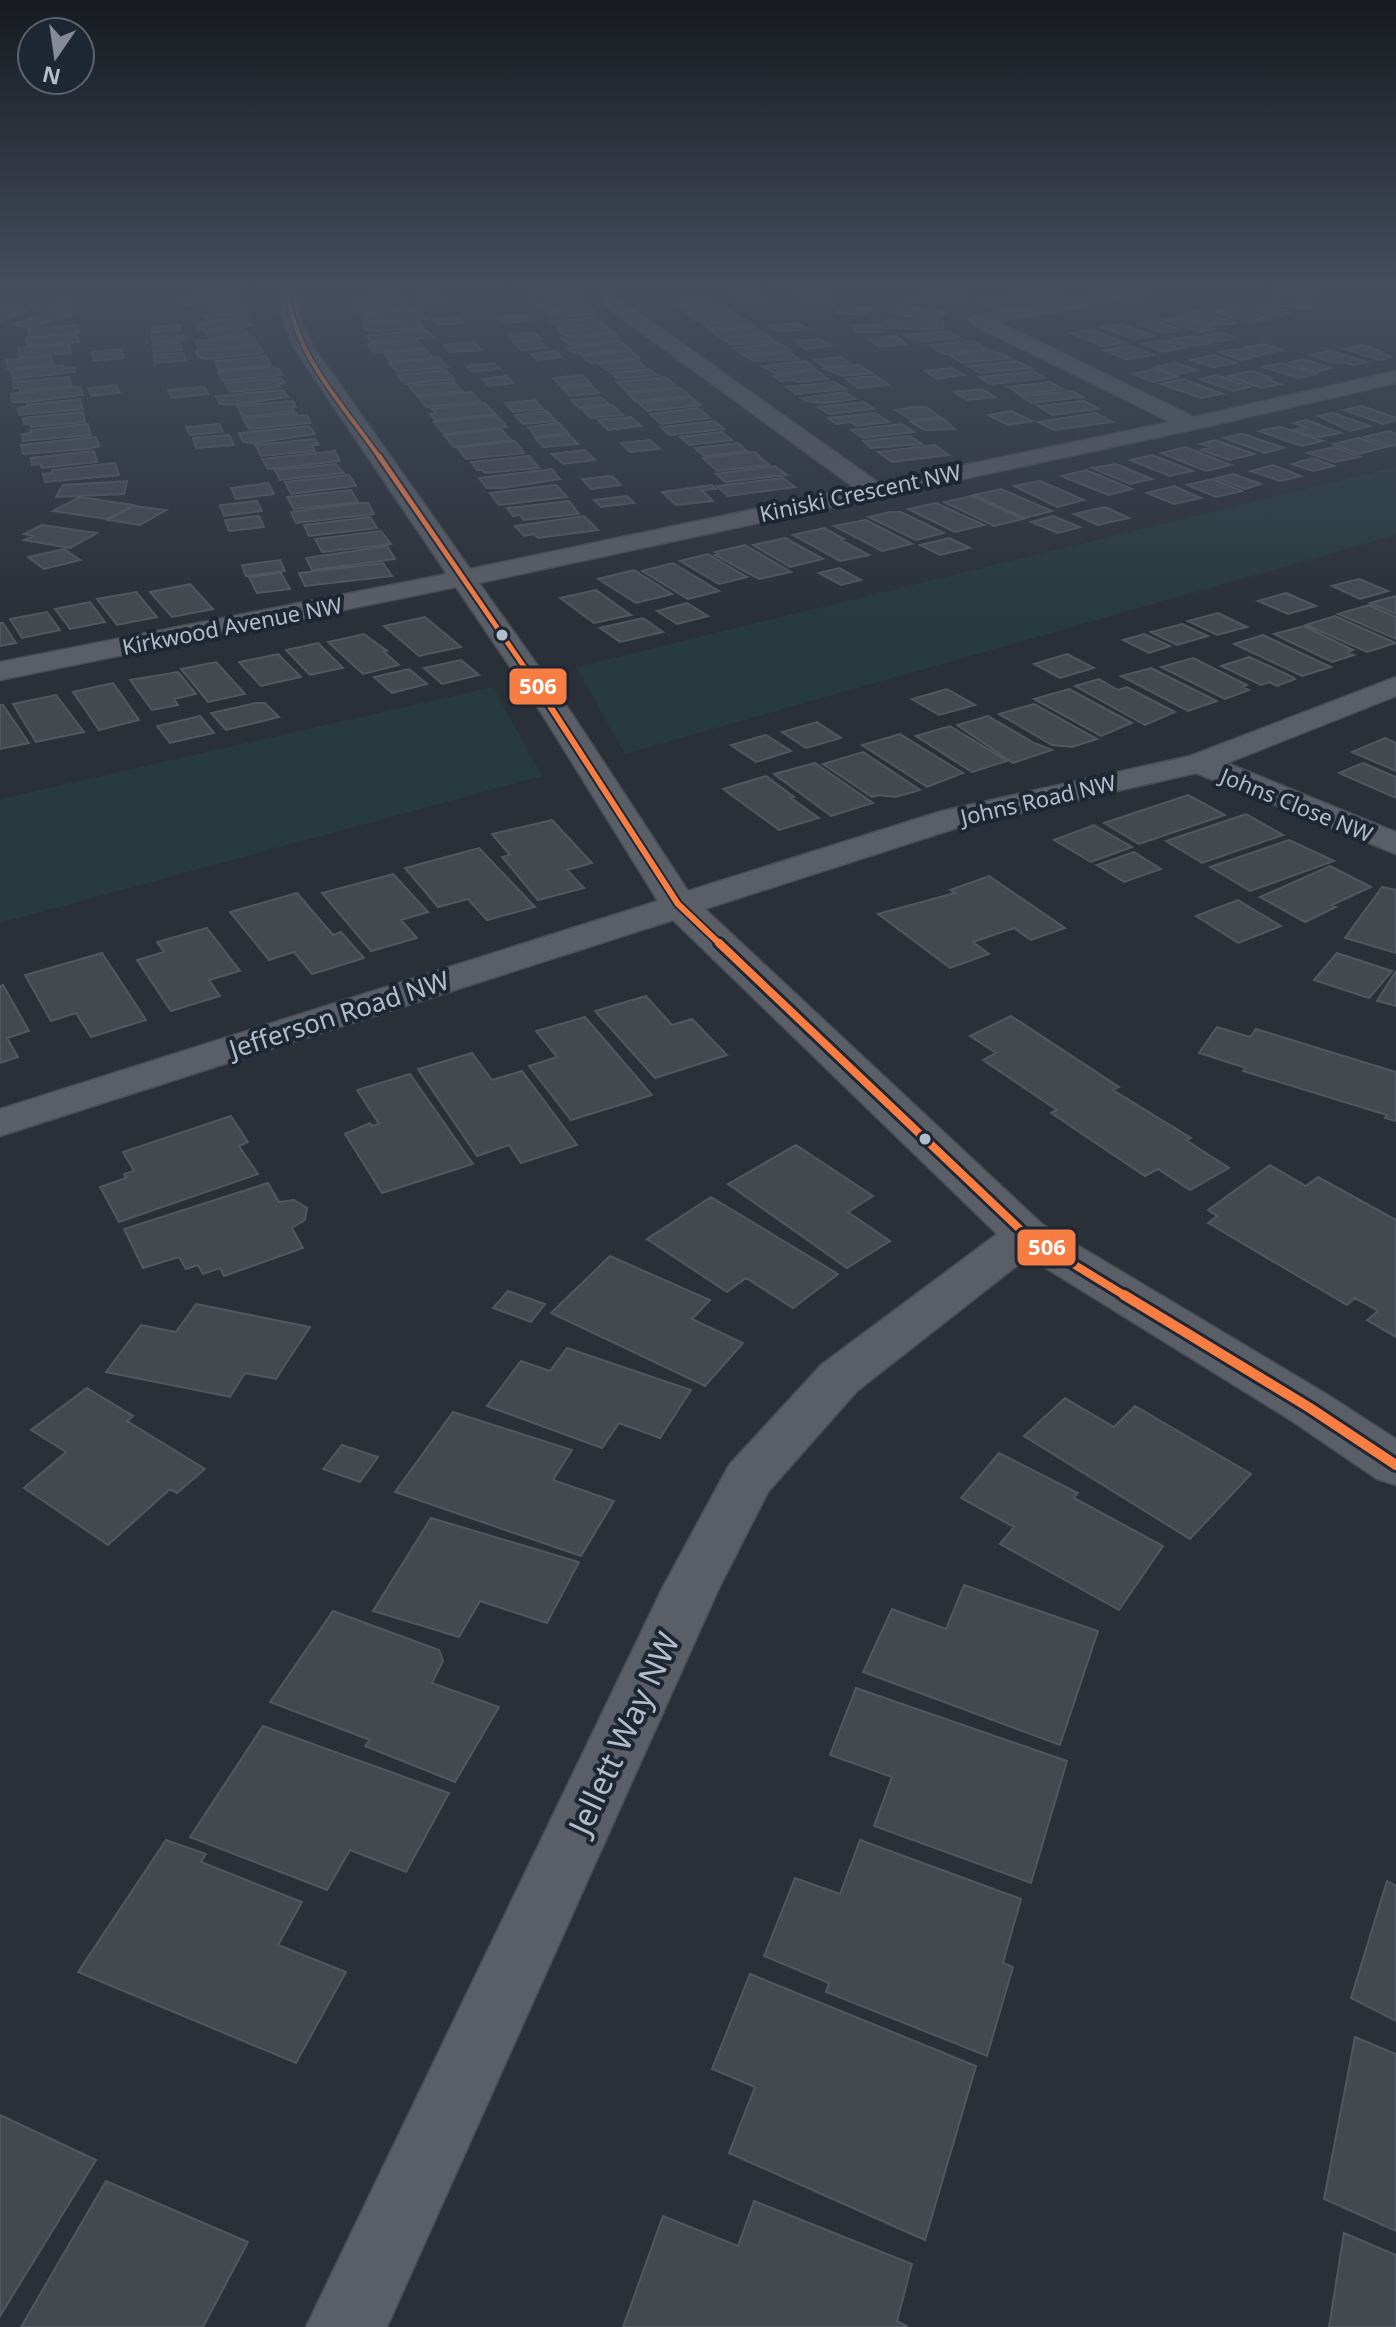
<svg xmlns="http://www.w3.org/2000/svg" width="1396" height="2327" font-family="'Noto Sans',sans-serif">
<rect width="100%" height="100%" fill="#2a3038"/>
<path fill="#273a3e" d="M1396,467V535L625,754L576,667Z
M493,687L542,776L0,923V799Z"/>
<path fill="#444950" stroke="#52575f" stroke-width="2" d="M192,291H238L236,295L191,297Z
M440,291L444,298L416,299L413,292Z
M577,291L581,298L533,300L529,294Z
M823,291L831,297L803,299L795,292Z
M946,291L972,294L963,296L968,298L984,295L1015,306L996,310L967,299L955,301L931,294Z
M1048,291L1074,300L1055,303L1023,292Z
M1271,291H1316L1320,295H1274Z
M756,292L765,299L739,301L731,294Z
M401,293L405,301L362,303L354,296Z
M924,294L943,299L925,304L906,299Z
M1015,294L1032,299L1049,305L1029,308L997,297Z
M709,295L718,303L679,305L674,300Z
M238,296V302L182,305L183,299Z
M1270,298L1316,303L1310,309L1264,304Z
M47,301L75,302L65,310H36Z
M583,301L589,306L542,310L537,304Z
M406,302L410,310L363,313L355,311L353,305Z
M723,304L729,309L687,313L680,307Z
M235,305H247L248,310L209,312V306Z
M1259,305L1292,312L1281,316L1248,309Z
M842,306L870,308L865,315L836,313Z
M903,306L947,312L935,320L890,314Z
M591,308L597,314L550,318L545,312Z
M1231,308L1271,319L1252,323L1213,312Z
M4,309L27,310L0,323V311Z
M421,310L426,319L364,322L362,318L368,317L366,314Z
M54,311L72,315L28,328L12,325Z
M731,311L739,317L697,321L689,315Z
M1198,311L1237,323L1212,325L1179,315Z
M242,313L248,314L249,318L208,321L205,315Z
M525,315L529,321L501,323L497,317Z
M459,317L463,323L436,325L432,319Z
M597,317L603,324L560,328L548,322Z
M1175,318L1186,319L1214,329L1199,332L1164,320Z
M746,319L754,325L710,329L703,323Z
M247,320L252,326L198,330L197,323Z
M418,320L423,328L375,331L366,330L362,324Z
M883,320L943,321V329L882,328Z
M1154,321L1182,330L1165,333L1137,324Z
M798,323L808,329L780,332L770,326Z
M879,324L883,332H856L852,325Z
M1121,324L1155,336L1133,339L1100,327Z
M77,325L79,333L30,337L28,329Z
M181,325V331L152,333V327Z
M607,326L611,332L565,336L559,331Z
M754,327L763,333L720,338L711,331Z
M245,328L248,335L209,338L206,331Z
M418,330L428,331L433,337L371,342L367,336Z
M1093,330L1125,343L1102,346L1071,333Z
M949,331L960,338L914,342L904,335Z
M534,332L541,339L514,341L508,334Z
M1220,332L1238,338L1214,342L1198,337Z
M615,333L620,340L569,345L562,338Z
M76,334L79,342L28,347L26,338Z
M183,335L184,340L153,343L152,337Z
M766,335L774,341L732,345L724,339Z
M896,336L907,344L880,347L868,339Z
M1192,336L1212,343L1191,346L1171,339Z
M254,337L257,344L198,349L196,341Z
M820,339L831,346L806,349L795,341Z
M417,340L424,348L374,353L368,344Z
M538,340L546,348L521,350L513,342Z
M1166,340L1187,347L1163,352L1141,344Z
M618,341L630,349L586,354L571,352L567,348Z
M973,341L987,349L943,354L929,345Z
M475,342L481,350L449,352L444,345Z
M180,343L182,350L154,352L152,345Z
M779,343L790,350L743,355L733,348Z
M69,344L71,353L20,357L18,348Z
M1264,344L1283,350L1262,354L1242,348Z
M1363,345L1383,352L1378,353L1392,357L1379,360L1344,349Z
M259,346L262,353L208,359L199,358L196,351Z
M1131,346L1153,355L1125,359L1103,350Z
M121,349L124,358L94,361L91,352Z
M425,349L433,358L391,362L384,353Z
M1237,349L1259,356L1241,360L1219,352Z
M991,350L1011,358L962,363L948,354Z
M556,351L562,357L537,360L531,354Z
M631,351L639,358L590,363L582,356Z
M1330,351L1367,362L1354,365L1342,362L1334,363L1309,355Z
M789,352L799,359L754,361L747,357Z
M184,353L186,360L155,363L154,355Z
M1214,355L1236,363L1213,367L1191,360Z
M51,356L53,364L8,369L6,360Z
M266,356L271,365L219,370L215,361Z
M841,357L852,365L825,367L814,360Z
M439,358L448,367L397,372L389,363Z
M1303,359L1332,368L1315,372L1290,362Z
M638,360L645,367L606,370L599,364Z
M805,361L815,368L776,374L762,366Z
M1016,361L1032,368L980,373L968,366Z
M494,363L500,369L472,372L466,366Z
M1176,363L1197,370L1175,375L1154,367Z
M1282,363L1318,374L1298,378L1263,367Z
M63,365L64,368L74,367L75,372L13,379L11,370Z
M859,365L872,373L843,376L822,368Z
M268,367L279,369L283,375L223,381L218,372Z
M952,368L964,375L937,379L925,371Z
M649,369L657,375L618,379L611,373Z
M1156,369L1177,377L1153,382L1132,374Z
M446,370L454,379L405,384L397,375Z
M816,370L828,379L797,382L793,380L780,381L773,376Z
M1033,371L1045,378L990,384L979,377Z
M1252,371L1272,378L1267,379L1280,384L1261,388L1228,376Z
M582,375L590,383L561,386L553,378Z
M1217,375L1250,387L1233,391L1199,379Z
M506,376L513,383L489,386L482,379Z
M876,376L889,385L858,388L846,379Z
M69,377L72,386L20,391V388H14L13,382Z
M666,377L677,387L627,392L617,382Z
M281,378L285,383L279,384L281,387L230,392L225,383Z
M1183,379L1223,394L1201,398L1161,384Z
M454,382L462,391L417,396L409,386Z
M834,382L846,389L796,394L786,387Z
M1050,382L1063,389L1019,394L1008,387Z
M116,385L120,393L92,396L88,388Z
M591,385L599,393L570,396L562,388Z
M80,387L83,395L27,402H12L11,394Z
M204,387L208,394L171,398L168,390Z
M681,388L690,396L635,401L628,394Z
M982,389L995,397L967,400L954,392Z
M283,390L288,397L230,405L220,404L216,396Z
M1072,391L1083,397L1032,403L1021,396Z
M472,392L480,402L426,407L419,397Z
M845,392L855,399L824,403L806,401L801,398Z
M600,397L609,404L579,408L571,400Z
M691,397L701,405L648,411L638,403Z
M80,399L83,409L19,415L18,408L27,407V405Z
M535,400L543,409L513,412L505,403Z
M293,401L296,407H292L294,411L243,417L237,406Z
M1084,401L1099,409L1052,415L1038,406Z
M864,402L874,409L829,414L818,407Z
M485,403L495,414L435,420L430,414L436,413L432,409Z
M613,405L623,415L591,418L582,409Z
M1362,406L1396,418V420L1383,424L1344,410Z
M913,407H926L940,417L911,420L896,410Z
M698,408L710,418L661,424L650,414Z
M547,411L556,421L523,424L515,415Z
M1011,411L1032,421L1008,425L988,415Z
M83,412L85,422L31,427V424H24L23,418Z
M296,413L298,416L307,415L311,423L249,429L243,419Z
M875,413L889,422L856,426L851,422L836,424L828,418Z
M1096,413L1112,422L1054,430L1038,422Z
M1333,413L1370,426L1350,431L1318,416Z
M496,415L507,427L444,434L434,422Z
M631,417L641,426L608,430L598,420Z
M942,418L955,429L924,430L911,422Z
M1307,420L1341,433L1315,438L1293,430L1305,427L1293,423Z
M715,421L724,429L669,435L661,427Z
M559,423L568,433L536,437L528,427Z
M88,424L91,435L23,441L22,434L31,433L30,430Z
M219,424L223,432L190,435L186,427Z
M902,424L914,432L863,438L851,430Z
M309,426L315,434L254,443L243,442L239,433Z
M1278,427L1284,428L1323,441L1301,446L1259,431Z
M501,429L511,440L454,447L444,435Z
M1389,431L1396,434V445L1390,446L1364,437Z
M722,432L732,440L689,445L680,437Z
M1242,434L1246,435L1284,448L1265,453L1224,438Z
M229,435L234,445L196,448L193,438Z
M569,435L578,444L543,447L535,438Z
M910,436L922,444L871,448L863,441Z
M96,437L99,446L89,449L23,454L21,445Z
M1359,438L1386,447L1359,454L1333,444Z
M315,439L319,445H312L315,451L261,456L255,445Z
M650,440L660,449L630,452L621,443Z
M1215,440L1254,454L1229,460L1201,450L1211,447L1200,444Z
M515,441L524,453L466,459L457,448Z
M738,443L747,451L704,456L695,448Z
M935,445L949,455L892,462L878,452Z
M1185,447L1231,465L1206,471L1161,453Z
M1334,447L1360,457L1334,462L1308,453Z
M585,450L595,460L563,464L552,454Z
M94,451L97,462L42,468L40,464L32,465L31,458Z
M335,451L340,461L268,469L262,459Z
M755,452L769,465L717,471L703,458Z
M1152,455L1193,471L1170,476L1130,460Z
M529,456L539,468L485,473L482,470H477L471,462Z
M1313,458L1334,466L1313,471L1292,464Z
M115,463L119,475L45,482L43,474L53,473L52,470Z
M336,464L344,473L280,480L275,470Z
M1116,464L1152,479L1130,484L1092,468Z
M1273,465L1301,476L1280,481L1251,471Z
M775,466L787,475L725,482L716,474Z
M552,469L560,479L503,488H487L479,478Z
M1086,470L1111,480L1132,489L1108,495L1061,476Z
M1233,474L1261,484L1245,489L1217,478Z
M349,475L356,486L291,494L285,482Z
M612,476L621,485L591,489L582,479Z
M783,478L795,487L728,496L717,486Z
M1213,479L1242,491L1216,497L1187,485Z
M127,481L124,494L56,497L63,485Z
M1040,481L1084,500L1057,507L1014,486Z
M268,483L274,494L236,499L231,488Z
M556,485L567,497L499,505L490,493Z
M712,485L716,489L702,490L713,501L676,505L662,492Z
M1174,486L1201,498L1174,504L1147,493Z
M1001,489L1052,511L1025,518L974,495Z
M351,490L358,502L294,509L287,497Z
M627,496L634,503L601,507L594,500Z
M972,496L1023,519L994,526L944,502Z
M80,497L133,505L107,519L53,511Z
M257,501L262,511L224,516L220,505Z
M569,501L579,514L524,520L520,515L513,516L507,508Z
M359,503H368L374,514L296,523L291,512Z
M936,503L984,525L955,532L908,509Z
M134,506L166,510L140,525L108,520Z
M1105,507L1129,518L1098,525L1074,514Z
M890,512H901L944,533L916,540L869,517Z
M259,516L264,527L229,531L225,520Z
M584,516L598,530L538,538L534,534L524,536L515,526Z
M1053,516L1080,527L1058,533L1031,522Z
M370,517L377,528L309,536L304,525Z
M866,520L912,544L882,551L834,526Z
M42,525L97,533L70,548L24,540L33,536L24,534Z
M824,528L844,539L841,540L869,555L840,561L793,535Z
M381,531L391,544L322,552L315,539Z
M785,538L823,559L790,567L753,545Z
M949,538L970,548L940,555L920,545Z
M745,545L791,572L759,579L715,555L719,554L715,552Z
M387,546L395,559L312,570L306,558Z
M64,549L80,560L44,569L28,557Z
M708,554L747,577L719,584L680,561Z
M280,560L285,571L246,576L242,565Z
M383,563L392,576L305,586L299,573Z
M673,563L719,591L688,599L642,571Z
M839,568L861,580L841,585L819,573Z
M634,570L672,594L636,603L598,579Z
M281,573L290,589L257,593L249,577Z
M1359,579L1388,591L1360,599L1332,586Z
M190,584L213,609L172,617L150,592Z
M596,590L631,615L594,623L560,598Z
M136,592L157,617L117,625L97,599Z
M1286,593L1316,606L1288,614L1258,601Z
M1396,596V614L1370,603Z
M90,602L105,622L70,629L55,609Z
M687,603L708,616L677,624L657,611Z
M1369,605L1396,617V639L1338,614Z
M47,612L60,630L22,638L10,619Z
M1218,613L1247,627L1217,635L1188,621Z
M1335,616L1396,643L1367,652L1306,625Z
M425,617L461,647L419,656L384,626Z
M643,618L663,632L620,642L600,628Z
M0,623H3L16,643L0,646Z
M1182,624L1208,636L1177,645L1151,632Z
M1304,626L1353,650L1348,652L1354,655L1332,662L1274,634Z
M364,634L387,651L384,652L399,665L363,674L328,642Z
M1144,634L1170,646L1149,653L1123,640Z
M1263,635L1331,667L1302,676L1234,644Z
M318,643L343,668L310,675L286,650Z
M278,654L301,677L261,686L239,662Z
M1067,654L1094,668L1060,678L1034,664Z
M1249,657L1293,677L1295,679L1277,686L1269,682L1261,685L1221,666Z
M1193,658L1247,685L1243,687L1249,690L1225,699L1161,667Z
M461,660L479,675L442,684L424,668Z
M216,662L245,694L208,702L181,669Z
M1151,668L1217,701L1188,711L1121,676Z
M409,669L427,684L392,693L374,677Z
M178,672L196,694L174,699L178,705L152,710L130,680Z
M1099,679L1118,690L1127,687L1175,712L1145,725L1075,686Z
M113,683L139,720L99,730L73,692Z
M947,689L975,705L939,715L912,699Z
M1069,689L1132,723L1101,736L1034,699Z
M56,695L84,732L36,742L13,704Z
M256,703H265L279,717L226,730L211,713Z
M1034,704L1097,739L1072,747L1052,745L999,714Z
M0,705H3L29,743L0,749Z
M200,716L214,733L170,743L157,726Z
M988,716L1034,743L1052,750L1013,763L957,725Z
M817,722L841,738L806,748L782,732Z
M950,726L1007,761L972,772L916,736Z
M900,734L963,773L927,787L862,745Z
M766,735L791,751L756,762L731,745Z
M1385,738L1396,743V771L1352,752Z
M863,752L920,790L896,797L879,795L872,797L823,764Z
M815,763L873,803L831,816L774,774Z
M1363,763L1396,777V798L1339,773Z
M766,776L794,797L791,798L819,818L779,830L723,789Z
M1188,795L1225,815L1139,844L1104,823Z
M1246,814L1283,835L1202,863L1166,841Z
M552,820L592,863L567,870L584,888L538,900L502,857L510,855L492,834Z
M1094,825L1132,847L1091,862L1054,840Z
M1289,840L1334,861L1250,891L1210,867Z
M479,848L535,907L487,920L468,899L438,907L405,868Z
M1134,852L1161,869L1124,882L1097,865Z
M1330,866L1371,887L1332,905L1336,907L1305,922L1260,897Z
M393,874L428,912L401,920L417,938L371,951L322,893Z
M989,876L1065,928L1031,940L1014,928L973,942L989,954L950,968L878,914L955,893L950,890Z
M1382,887L1396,890V953L1345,938Z
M297,893L333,935L341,932L364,958L312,974L294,952L269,960L230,912Z
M1238,900L1281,926L1238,943L1196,916Z
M207,928L240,971L209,980L220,996L171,1011L137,960L164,952L157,942Z
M102,953L146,1020L91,1037L76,1013L51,1021L25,975Z
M1337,953L1392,971L1369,998L1314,980Z
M1396,971V1006L1377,1001Z
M3,985L29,1031L7,1038L18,1057L0,1063V986Z
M646,996L672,1025L692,1019L727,1055L655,1078L595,1011Z
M1011,1016L1119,1087L1113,1090L1191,1138L1186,1140L1229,1168L1190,1190L1158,1169L1145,1176L1051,1113L1057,1110L983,1060L996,1053L970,1036Z
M585,1017L652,1095L571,1120L529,1066L557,1057L536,1031Z
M1217,1027L1250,1037L1256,1029L1396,1072V1121L1385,1118L1387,1115L1243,1071L1246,1068L1199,1053Z
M472,1053L492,1080L522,1071L577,1145L521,1163L509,1145L477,1156L418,1069Z
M410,1074L473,1164L382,1193L345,1134L370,1123L372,1126L379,1124L357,1090Z
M231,1116L248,1142L239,1146L258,1174L119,1222L100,1187L126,1178L124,1174L134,1171L123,1152Z
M796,1145L873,1196L848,1212L890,1241L847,1268L728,1184Z
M1270,1165L1306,1186L1318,1177L1396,1220V1337L1367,1320L1378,1311L1355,1298L1347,1305L1208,1223L1217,1216L1208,1210Z
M268,1183L279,1202L294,1200L307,1208L305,1220L292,1228L303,1248L224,1276L220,1268L203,1274L198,1265L186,1269L179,1257L143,1268L124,1229Z
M711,1197L838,1274L793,1308L746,1278L727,1292L647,1239Z
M610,1256L710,1300L692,1319L743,1343L705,1386L551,1313Z
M508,1291L545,1304L531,1322L493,1308Z
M196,1304L310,1327L276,1379L245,1373L230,1397L106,1372L141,1325L176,1332Z
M567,1348L691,1390L660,1438L619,1423L602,1448L487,1406L521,1361L550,1371Z
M87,1388L133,1416L127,1421L205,1469L177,1493L170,1489L108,1545L24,1488L66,1452L31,1430Z
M1065,1398L1114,1427L1135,1406L1251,1474L1190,1539L1024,1436Z
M453,1412L572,1450L553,1480L614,1501L581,1556L395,1492Z
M342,1445L378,1457L360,1482L323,1469Z
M999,1453L1078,1493L1074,1498L1163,1546L1119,1610L1000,1544L1014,1527L961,1498Z
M431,1518L579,1562L547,1623L480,1601L459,1637L373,1611Z
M964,1585L1098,1631L1060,1745L863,1672L892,1609L946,1629Z
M333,1611L439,1650L443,1661L432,1683L499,1707L455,1782L365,1746L370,1740L270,1702Z
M856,1688L1067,1761L1031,1883L874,1826L892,1777L830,1755Z
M263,1726L449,1793L406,1872L350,1850L327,1890L190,1837Z
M166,1840L206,1854L201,1862L302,1902L278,1945L346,1972L296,2063L78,1972Z
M860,1840L1021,1899L1003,1963L1013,1967L987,2056L826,1992L829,1983L764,1956L795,1878L840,1894Z
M1387,1881L1396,1886V2021L1351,1998Z
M750,1974L976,2066L925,2240L729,2153L755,2087L712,2069Z
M1355,2037L1396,2054V2231L1324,2199Z
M0,2115L96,2160L0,2316Z
M106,2181L248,2242L203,2327H21Z
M754,2201L912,2264L897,2321L908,2327H623L663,2216L738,2246Z
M1344,2233L1396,2255V2327H1329Z"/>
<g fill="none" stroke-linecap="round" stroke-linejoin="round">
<g stroke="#484c53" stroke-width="3">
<path id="minor" d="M279,291H297L299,315L314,348L470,569L855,488L605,306L597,291H615L619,299L879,483L1170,422L972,324L970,320L972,316L979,314L1115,291H1154L1145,296L998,322L1194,417L1396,371V383L1191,430L479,583L572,714L688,891L942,811L1190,756L1396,677V696L1227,763L1396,832V854L1196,773L963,826L705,909L1042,1224L1328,1395L1396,1439V1485L1377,1479L1292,1421L1028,1257L857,1391L768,1492L719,1588L387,2327H306L663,1587L729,1465L821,1365L997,1234L673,920L0,1136V1109L658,901L542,714L456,587L0,680V662L447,574L294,348L281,315Z"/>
</g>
<use href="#minor" fill="#5a5e66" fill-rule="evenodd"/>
<g stroke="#1d2633" stroke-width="7">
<path id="bus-1-far4" d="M288,291C293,354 345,407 380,458"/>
</g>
<g stroke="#1d2633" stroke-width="9">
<path id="bus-1-far3" d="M379,456L527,671"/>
</g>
<g stroke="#1d2633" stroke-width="10">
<path id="bus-1-far2" d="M526,669L678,904L721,945"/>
</g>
<g stroke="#1d2633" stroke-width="14">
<path id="bus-1-far1" d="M719,943L1026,1235L1127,1297"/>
</g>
<g stroke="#1d2633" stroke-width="16">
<path id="bus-1" d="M1124,1295L1310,1408L1396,1465"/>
</g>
<use href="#bus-1-far4" stroke="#f77d43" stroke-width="4"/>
<use href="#bus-1-far3" stroke="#f77d43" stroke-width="5"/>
<use href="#bus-1-far2" stroke="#f77d43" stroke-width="6"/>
<use href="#bus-1-far1" stroke="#f77d43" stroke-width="8"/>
<use href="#bus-1" stroke="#f77d43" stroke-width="10"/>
</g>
<linearGradient id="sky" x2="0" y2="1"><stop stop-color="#171a1f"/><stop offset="0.47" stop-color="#444e5e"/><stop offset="1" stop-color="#444e5e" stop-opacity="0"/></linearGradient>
<rect width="1396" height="617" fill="url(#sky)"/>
<g fill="#b4bcc9" stroke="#1d2633" stroke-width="3">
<circle cx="502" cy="635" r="7"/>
<circle cx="925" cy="1139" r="7"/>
</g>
<g text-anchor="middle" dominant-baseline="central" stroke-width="8" stroke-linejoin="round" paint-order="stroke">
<g font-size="22" fill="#b4bcc9" stroke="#1d2633">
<text transform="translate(860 492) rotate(-12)">Kiniski Crescent NW</text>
<text transform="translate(232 625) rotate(-11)">Kirkwood Avenue NW</text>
<text transform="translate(1038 799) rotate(-13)">Johns Road NW</text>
<text transform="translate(1297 804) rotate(22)">Johns Close NW</text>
</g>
<g font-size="26" fill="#b4bcc9" stroke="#1d2633">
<text transform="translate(339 1014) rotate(-18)">Jefferson Road NW</text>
</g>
<g font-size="32" fill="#b4bcc9" stroke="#1d2633">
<text transform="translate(623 1733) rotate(-65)">Jellett Way NW</text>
</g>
</g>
<g stroke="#1d2633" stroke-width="3">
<rect x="508" y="667" width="60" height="39" rx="8" fill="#f77d43"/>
<rect x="1016" y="1228" width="61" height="39" rx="8" fill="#f77d43"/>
</g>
<g font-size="22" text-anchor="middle" font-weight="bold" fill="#fff">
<text x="538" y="694">506</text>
<text x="1047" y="1255">506</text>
</g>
<g transform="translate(56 56) rotate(193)"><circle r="38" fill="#1d2633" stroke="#59626f" stroke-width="2"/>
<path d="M0-6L14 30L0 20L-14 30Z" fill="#848b96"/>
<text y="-12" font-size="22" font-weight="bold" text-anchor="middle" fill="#b4bcc9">N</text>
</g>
</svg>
